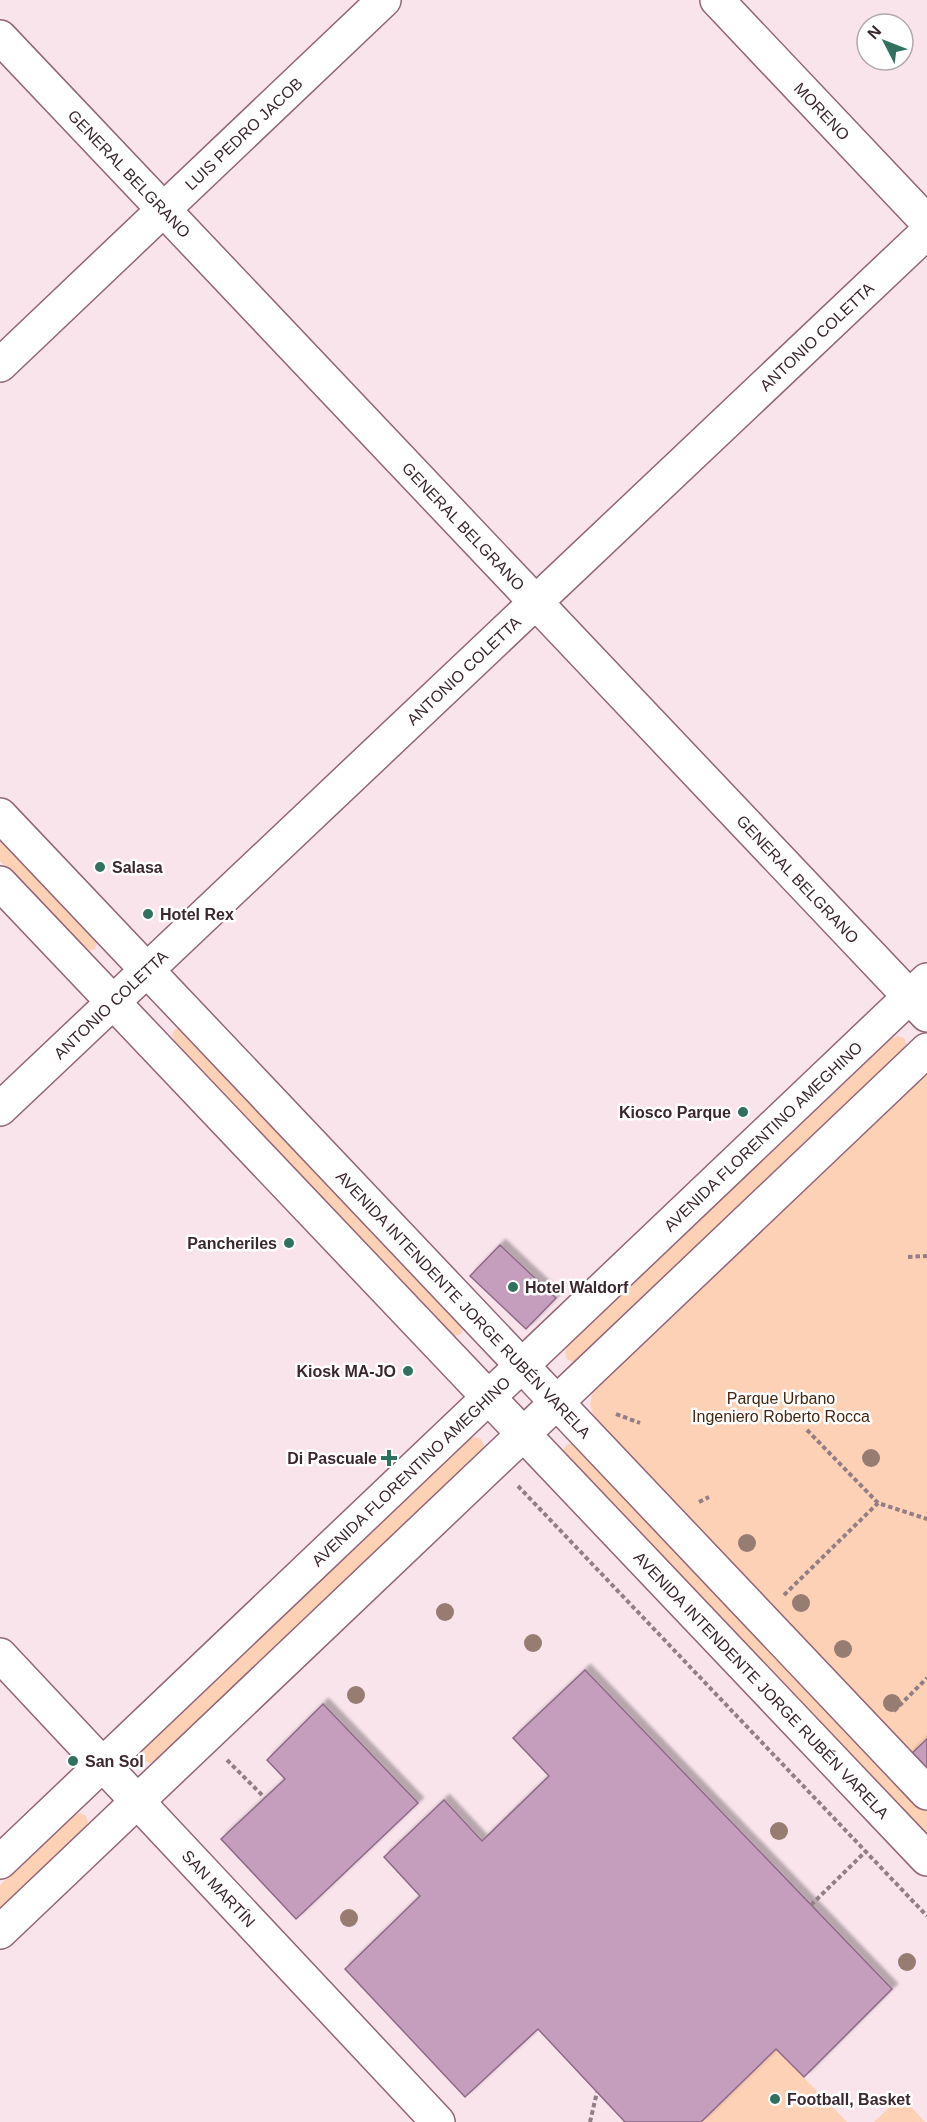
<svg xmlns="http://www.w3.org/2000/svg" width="927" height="2122" font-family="Helvetica,sans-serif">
<defs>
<filter id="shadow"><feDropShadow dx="5.5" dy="-5.5" stdDeviation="1.5" flood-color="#0004"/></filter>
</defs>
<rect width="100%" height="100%" fill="#f9e4ec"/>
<path fill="#fcd1b6" d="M0,835L95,937L97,943L95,949L88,951L82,948L0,861Z
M181,1027L463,1328L461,1334L454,1336L448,1334L175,1042L172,1035L175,1029Z
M898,1036L904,1038L907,1045L904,1051L579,1359L573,1362L567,1359L565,1353L567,1346L892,1038Z
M927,1070V1739L909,1756L597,1425L590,1405L594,1384Z
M475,1437L481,1439L484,1446L481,1452L157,1760L150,1763L144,1760L142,1754L144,1747L469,1439Z
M572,1443L578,1446L927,1812V1838L566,1458L563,1451L566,1445Z
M80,1813L86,1816L88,1822L85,1829L0,1910V1885L73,1815Z
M776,2049L847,2122H701Z
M901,2096L925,2122H874Z"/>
<path fill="#c59ebe" stroke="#8f6a88" stroke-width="1.5" filter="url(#shadow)" d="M500,1245L556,1298L526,1329L470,1276Z
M585,1670L892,1989L804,2077L776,2049L701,2122H625L538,2029L465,2097L345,1969L420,1896L384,1857L444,1800L482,1841L549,1776L513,1738Z
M323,1704L418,1803L296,1919L221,1839L285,1779L267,1760Z
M927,1739V1775L909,1756Z"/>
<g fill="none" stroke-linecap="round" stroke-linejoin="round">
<g stroke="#926578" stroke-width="36">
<g id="minor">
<path id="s1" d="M717,0L927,222"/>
<path id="s2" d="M0,37L927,1015"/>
<path id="s3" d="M0,365L384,0"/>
<path id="s4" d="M0,1109L927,232"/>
<path id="s5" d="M0,1655L438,2122"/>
</g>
</g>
<g stroke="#926578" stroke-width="36">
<g id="major">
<path id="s6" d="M0,815L927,1793"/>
<path id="s7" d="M0,883L927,1859"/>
<path id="s8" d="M0,1862L927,980"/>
<path d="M0,1932L927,1050"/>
</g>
</g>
<path stroke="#937e86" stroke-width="4" stroke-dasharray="4.5 3" stroke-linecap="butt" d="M908,1257L927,1256
M616,1414L640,1423
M807,1430L878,1503L927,1519
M518,1486L927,1916
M699,1502L709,1497
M784,1595L878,1503
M894,1711L927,1678
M227,1760L265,1798
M811,1905L866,1851
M590,2122L597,2092"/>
<use href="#minor" stroke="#fff" stroke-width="33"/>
<use href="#major" stroke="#fff" stroke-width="33"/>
</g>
<g fill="#977c72">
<circle cx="871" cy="1458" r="9"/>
<circle cx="747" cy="1543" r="9"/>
<circle cx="801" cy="1603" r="9"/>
<circle cx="445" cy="1612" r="9"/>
<circle cx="533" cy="1643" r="9"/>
<circle cx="843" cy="1649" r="9"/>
<circle cx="356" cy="1695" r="9"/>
<circle cx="892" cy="1703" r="9"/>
<circle cx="779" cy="1831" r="9"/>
<circle cx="349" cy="1918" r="9"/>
<circle cx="907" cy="1962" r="9"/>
</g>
<g fill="#31715f" stroke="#fff" stroke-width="2">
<circle cx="100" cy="867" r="6"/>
<circle cx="148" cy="914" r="6"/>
<circle cx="743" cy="1112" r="6"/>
<circle cx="289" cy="1243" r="6"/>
<circle cx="513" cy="1287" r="6"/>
<circle cx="408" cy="1371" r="6"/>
<path d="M386 1449h6v6h6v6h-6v6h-6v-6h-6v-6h6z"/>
<circle cx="73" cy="1761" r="6"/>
<circle cx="775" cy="2099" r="6"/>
</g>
<g text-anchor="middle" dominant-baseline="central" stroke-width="5" stroke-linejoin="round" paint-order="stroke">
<g font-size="16" fill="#3b272f" stroke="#fff">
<text stroke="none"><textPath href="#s1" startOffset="153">MORENO</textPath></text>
<text stroke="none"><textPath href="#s3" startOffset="336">LUIS PEDRO JACOB</textPath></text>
<text stroke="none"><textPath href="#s2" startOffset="188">GENERAL BELGRANO</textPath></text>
<text stroke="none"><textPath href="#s4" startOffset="1124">ANTONIO COLETTA</textPath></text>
<text stroke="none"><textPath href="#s2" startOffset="674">GENERAL BELGRANO</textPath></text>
<text stroke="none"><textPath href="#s4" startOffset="638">ANTONIO COLETTA</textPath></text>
<text stroke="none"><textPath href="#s2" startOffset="1160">GENERAL BELGRANO</textPath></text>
<text stroke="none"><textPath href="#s4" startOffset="152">ANTONIO COLETTA</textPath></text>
<text stroke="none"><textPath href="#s8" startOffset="1053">AVENIDA FLORENTINO AMEGHINO</textPath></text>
<text stroke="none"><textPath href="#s6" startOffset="674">AVENIDA INTENDENTE JORGE RUBÉN VARELA</textPath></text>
<text stroke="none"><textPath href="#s8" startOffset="567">AVENIDA FLORENTINO AMEGHINO</textPath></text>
<text stroke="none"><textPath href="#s7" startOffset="1106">AVENIDA INTENDENTE JORGE RUBÉN VARELA</textPath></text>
<text stroke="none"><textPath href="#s5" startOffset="320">SAN MARTÍN</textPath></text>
</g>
<g font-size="16" font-weight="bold" fill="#3b272f" stroke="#fff" text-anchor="start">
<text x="112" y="867">Salasa</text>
<text x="160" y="914">Hotel Rex</text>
<text x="731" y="1112" text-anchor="end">Kiosco Parque</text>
<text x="277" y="1243" text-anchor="end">Pancheriles</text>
<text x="525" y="1287">Hotel Waldorf</text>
<text x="396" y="1371" text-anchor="end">Kiosk MA-JO</text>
<text x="377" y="1458" text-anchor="end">Di Pascuale</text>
<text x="85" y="1761">San Sol</text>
<text x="787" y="2099">Football, Basket</text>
</g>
<g font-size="16" fill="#47260f" stroke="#fff">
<text x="781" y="1398">Parque Urbano<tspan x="781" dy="18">Ingeniero Roberto Rocca</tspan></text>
</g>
</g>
<g transform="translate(885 42) rotate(312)"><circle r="28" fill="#ffffff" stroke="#b1a9ac" stroke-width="1.5"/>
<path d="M0-4.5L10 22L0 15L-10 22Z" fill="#31715f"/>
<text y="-9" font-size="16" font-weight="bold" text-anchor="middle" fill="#3b272f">N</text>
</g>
</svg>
